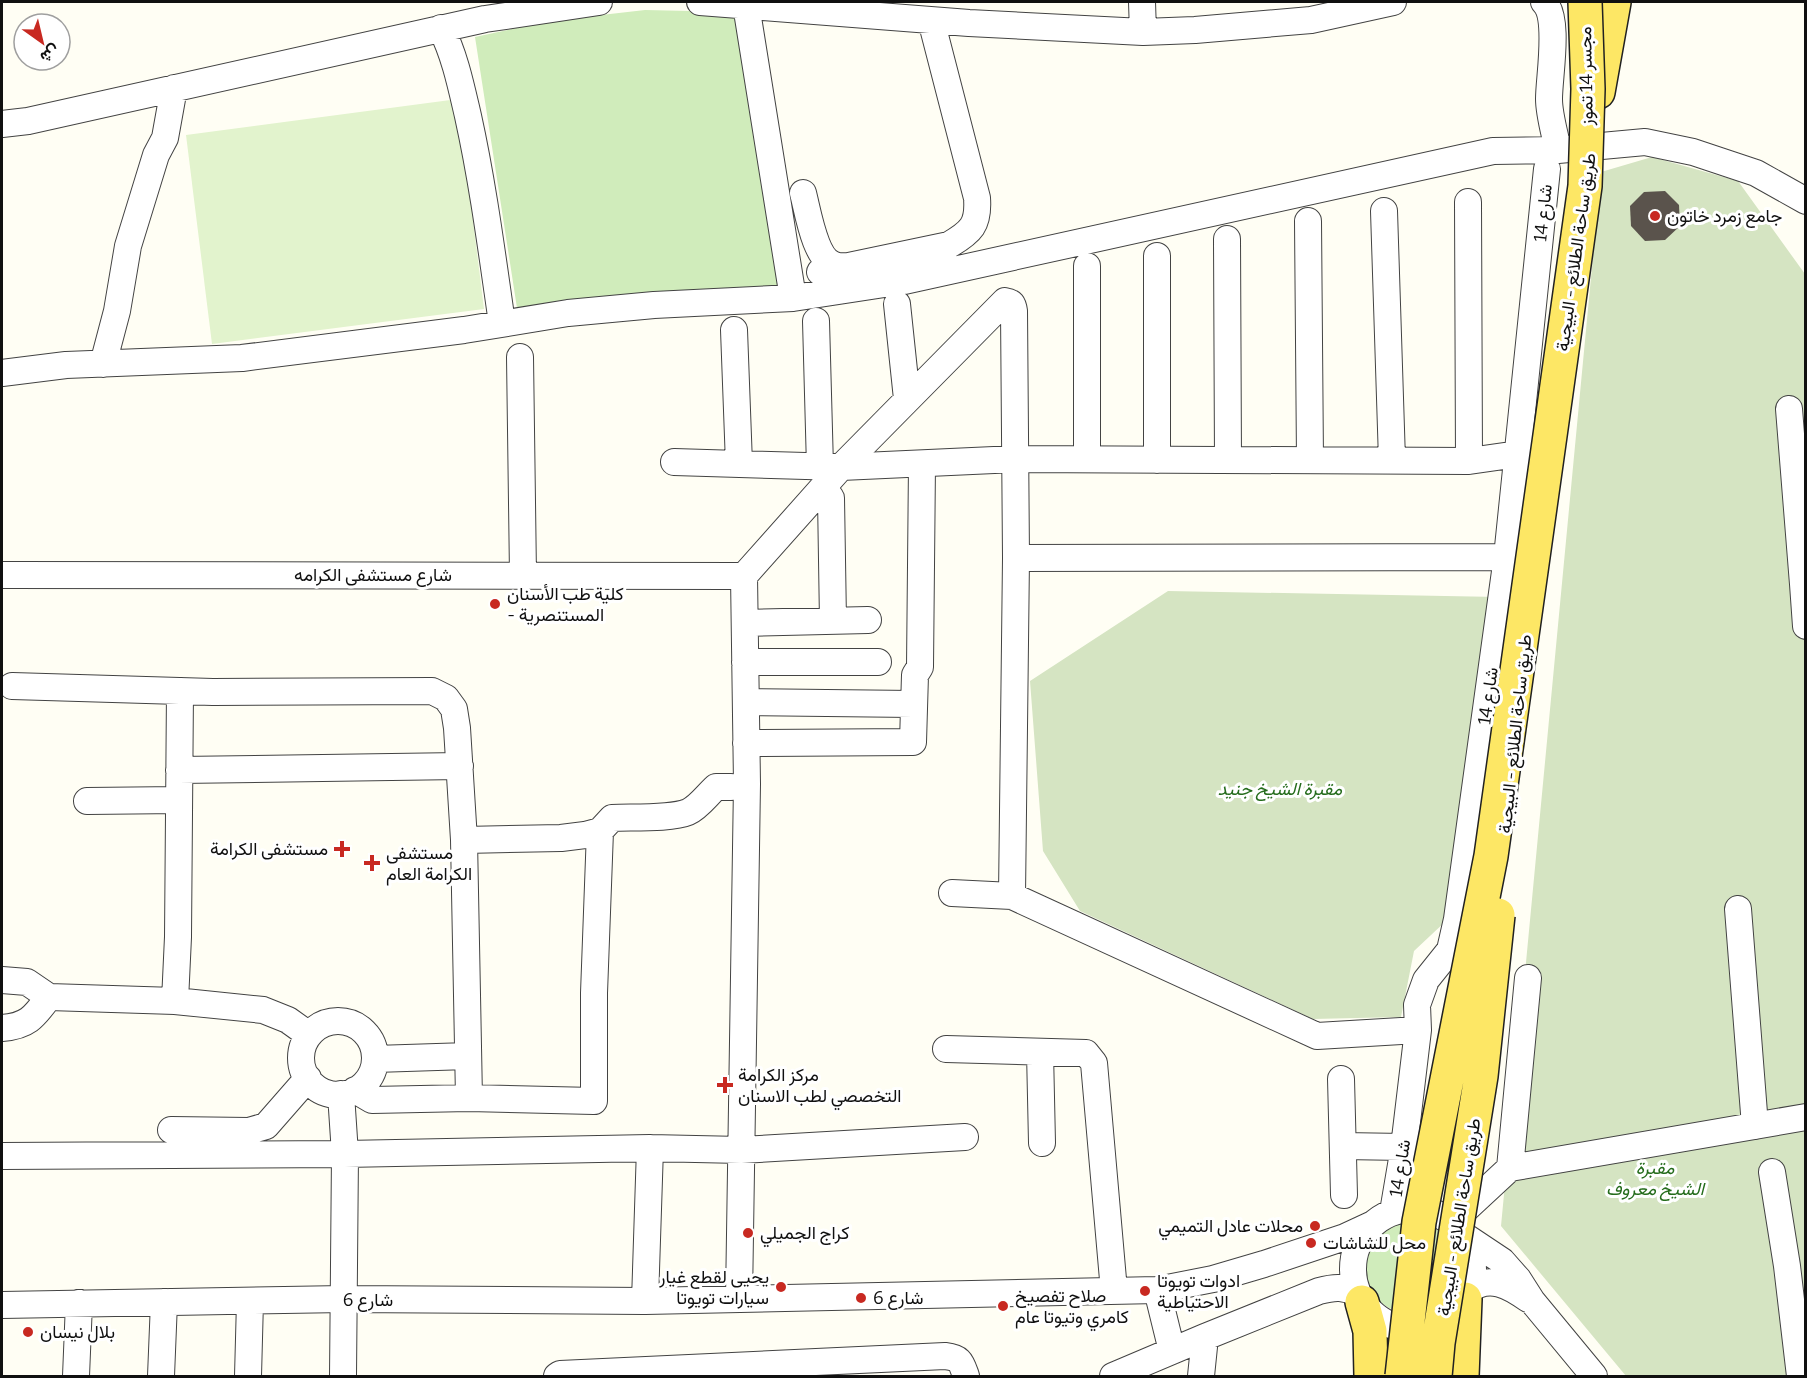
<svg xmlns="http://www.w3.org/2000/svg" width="1807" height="1378" font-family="Bitter,Vazirmatn,serif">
<rect width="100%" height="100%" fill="#fffef4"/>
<path fill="#d0ecbb" d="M645,10L738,12L781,291L517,308L475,37L549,21Z
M1408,1220C1427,1222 1435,1226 1449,1240L1432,1307C1427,1309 1423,1311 1418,1312C1367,1321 1345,1252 1390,1226C1395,1223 1402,1222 1408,1220Z"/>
<path fill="#d5e4c2" d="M1652,157L1738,181L1805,274V1376H1626L1501,1226L1601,172Z
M1168,591L1499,597L1463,905L1414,951L1401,1017L1313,1019L1080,911L1043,851L1030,681Z"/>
<path fill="#e2f3cd" d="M458,99L484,309L212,344L186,135Z"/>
<path fill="#5a534c" d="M1665,191L1679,205L1680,226L1665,240L1645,241L1631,226L1630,206L1644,192Z"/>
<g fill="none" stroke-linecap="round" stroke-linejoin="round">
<g stroke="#434343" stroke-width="28">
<path id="minor" d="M700,2L969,23L1143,32L1195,30L1311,20L1393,2
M1142,2L1143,32
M1544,2C1560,18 1549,76 1549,99C1549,115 1555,134 1558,150
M746,5L793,298
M441,28C455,56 461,86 468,116C483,184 492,254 502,323
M2,124L28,121L485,19L599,2
M803,193C808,212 815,260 835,265C839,267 845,266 850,266
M1468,202L1469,461
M1384,211L1392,460
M1308,221L1310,460
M1227,239L1228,460
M1087,266V459
M820,272L949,245C971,232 979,225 977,198L931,20
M897,304L907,399
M816,321L820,467
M734,330L739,464
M520,357L523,575
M103,364L117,311L128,246L156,155L165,138L174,88
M2,373L66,365L242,358L464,330L568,313L654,305L793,298L904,281L1493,151L1558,150L1645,142L1693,152L1756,173L1806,201
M1789,409L1803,584L1806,626
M1157,460V256
M674,462L841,467L1016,459L1469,461L1518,454
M823,487L831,498L833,621
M1016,558L1507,557
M2,575L744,576
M745,623L868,620
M745,662H878
M12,686L213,692L432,691L446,698L454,709L457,728L464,840
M746,702L913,704
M746,743L913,742L915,675L920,667L922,464
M179,770L460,766
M87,801L179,800
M952,893L1012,896L1317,1036L1418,1030
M1738,909L1755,1126
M2,980L27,982L49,997L175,1001L263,1010L288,1020L309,1035
M175,1001L178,937L180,691
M301 1058a37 37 0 1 1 74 0a37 37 0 1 1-74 0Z
M2,1028C28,1026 34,1017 49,997
M946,1049L1086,1053L1094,1063L1114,1291
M1040,1052L1042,1143
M375,1059L468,1056
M1341,1079L1344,1195
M355,1090L372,1100L469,1098L594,1101V993L600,831
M341,1094L345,1154L343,1376
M469,1098L464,840L561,838L585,835L600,831L612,818C632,817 671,819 688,812C699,807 707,795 716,787H731
M171,1130L249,1131L266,1126L308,1078
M1343,1146L1404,1147
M2,1156L345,1154L650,1148L741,1150L965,1137
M1510,1168L1528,978
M1772,1172L1787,1266L1800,1376
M1353 1269a60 60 0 1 1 120 0a60 60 0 1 1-120 0Z
M1393,1212L1404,1147L1418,1030L1417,1005L1426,980L1450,950L1457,919L1507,557L1547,169
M1454,1220L1510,1168L1806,1117
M1460,1233L1502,1261L1518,1279L1532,1301L1594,1376
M1157,1290L1172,1351
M1469,1290C1489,1274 1510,1286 1528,1299
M739,1299L747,784L744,576L841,467L1005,301C1012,302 1013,304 1014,311L1016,558L1012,896
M645,1301L650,1148
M2,1305L344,1299L645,1301L1157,1290L1213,1279L1264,1264L1345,1237L1373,1224
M76,1376L79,1303
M161,1376L164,1302
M248,1376L250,1301
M557,1376L560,1374L945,1356C961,1358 961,1362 966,1376
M1113,1376L1205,1337L1319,1291C1334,1287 1345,1286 1358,1294
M1201,1376L1205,1337"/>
</g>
<g stroke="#212121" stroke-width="36">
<path id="major" d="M1598,92L1614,2
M1362,1302L1370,1331L1371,1376
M1462,1376L1465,1299"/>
</g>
<use href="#minor" stroke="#fff" stroke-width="26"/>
<use href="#major" stroke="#fde765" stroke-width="33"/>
<g stroke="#212121" stroke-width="36" stroke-linecap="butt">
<path id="major-bridge" d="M1402,1376L1419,1222L1491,856L1585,186L1588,89L1585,2
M1435,1376L1438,1343L1481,1076L1498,915"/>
</g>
<use href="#major-bridge" stroke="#fde765" stroke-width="33"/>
</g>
<g fill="#c82921" stroke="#fff" stroke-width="2">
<circle cx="1655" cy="216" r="6"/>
<circle cx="495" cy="604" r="6"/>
<path d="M339 840h6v6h6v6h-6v6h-6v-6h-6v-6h6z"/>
<path d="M369 854h6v6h6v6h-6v6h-6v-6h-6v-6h6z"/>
<path d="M722 1076h6v6h6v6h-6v6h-6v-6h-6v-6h6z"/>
<circle cx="1315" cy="1226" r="6"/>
<circle cx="748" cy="1233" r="6"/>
<circle cx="1311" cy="1243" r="6"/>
<circle cx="781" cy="1287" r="6"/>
<circle cx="1145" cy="1291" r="6"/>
<circle cx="861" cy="1298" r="6"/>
<circle cx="1003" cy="1306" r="6"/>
<circle cx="28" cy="1332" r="6"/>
</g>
<g text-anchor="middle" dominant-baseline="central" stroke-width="6" stroke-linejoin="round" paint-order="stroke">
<g font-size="18" fill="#101010" stroke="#fff">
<text transform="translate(1586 76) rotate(-91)">مجسر 14 تموز</text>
<text transform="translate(1543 213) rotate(-84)">شارع 14</text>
<text transform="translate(1576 252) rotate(-82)">طريق ساحة الطلائع - البيجية</text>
<text x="373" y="575">شارع مستشفى الكرامه</text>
<text transform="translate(1488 696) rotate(-82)">شارع 14</text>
<text transform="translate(1515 734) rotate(-84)">طريق ساحة الطلائع - البيجية</text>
<text transform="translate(1400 1168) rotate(-81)">شارع 14</text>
<text transform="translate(1459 1217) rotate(-81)">طريق ساحة الطلائع - البيجية</text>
<text x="368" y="1300">شارع 6</text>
</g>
<g font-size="18" fill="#101010" stroke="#fff" text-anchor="start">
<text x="1667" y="216">جامع زمرد خاتون</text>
<text x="507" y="594">كلية طب الأسنان<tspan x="507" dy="21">- المستنصرية</tspan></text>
<text x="328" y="849" text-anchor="end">مستشفى الكرامة</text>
<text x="386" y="853">مستشفى<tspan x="386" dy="21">الكرامة العام</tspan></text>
<text x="738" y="1075">مركز الكرامة<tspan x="738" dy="21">التخصصي لطب الاسنان</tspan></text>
<text x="1303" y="1226" text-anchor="end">محلات عادل التميمي</text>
<text x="760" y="1233">كراج الجميلي</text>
<text x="1323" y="1243">محل للشاشات</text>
<text x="769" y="1277" text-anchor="end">يحيى لقطع غيار<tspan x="769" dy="21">سيارات تويوتا</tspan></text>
<text x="1157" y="1281">ادوات تويوتا<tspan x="1157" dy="21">الاحتياطية</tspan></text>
<text x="1015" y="1296">صلاح تفصيخ<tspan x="1015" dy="21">كامري وتيوتا عام</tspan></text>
<text x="873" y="1298">شارع 6</text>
<text x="40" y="1332">بلال نيسان</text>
</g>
<g font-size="18" font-style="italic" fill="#256c1c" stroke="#fff">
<text x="1280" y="789">مقبرة الشيخ جنيد</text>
<text x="1655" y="1168">مقبرة<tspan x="1655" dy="21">الشيخ معروف</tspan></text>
</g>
</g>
<rect width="1807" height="1378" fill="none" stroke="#101010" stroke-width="6"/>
<g transform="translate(42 42) rotate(146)"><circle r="28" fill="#ffffff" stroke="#9f9f9f" stroke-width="1.5"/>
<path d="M0-4.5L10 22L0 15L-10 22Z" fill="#c82921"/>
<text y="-9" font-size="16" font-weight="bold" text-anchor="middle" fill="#101010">ش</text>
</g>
</svg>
